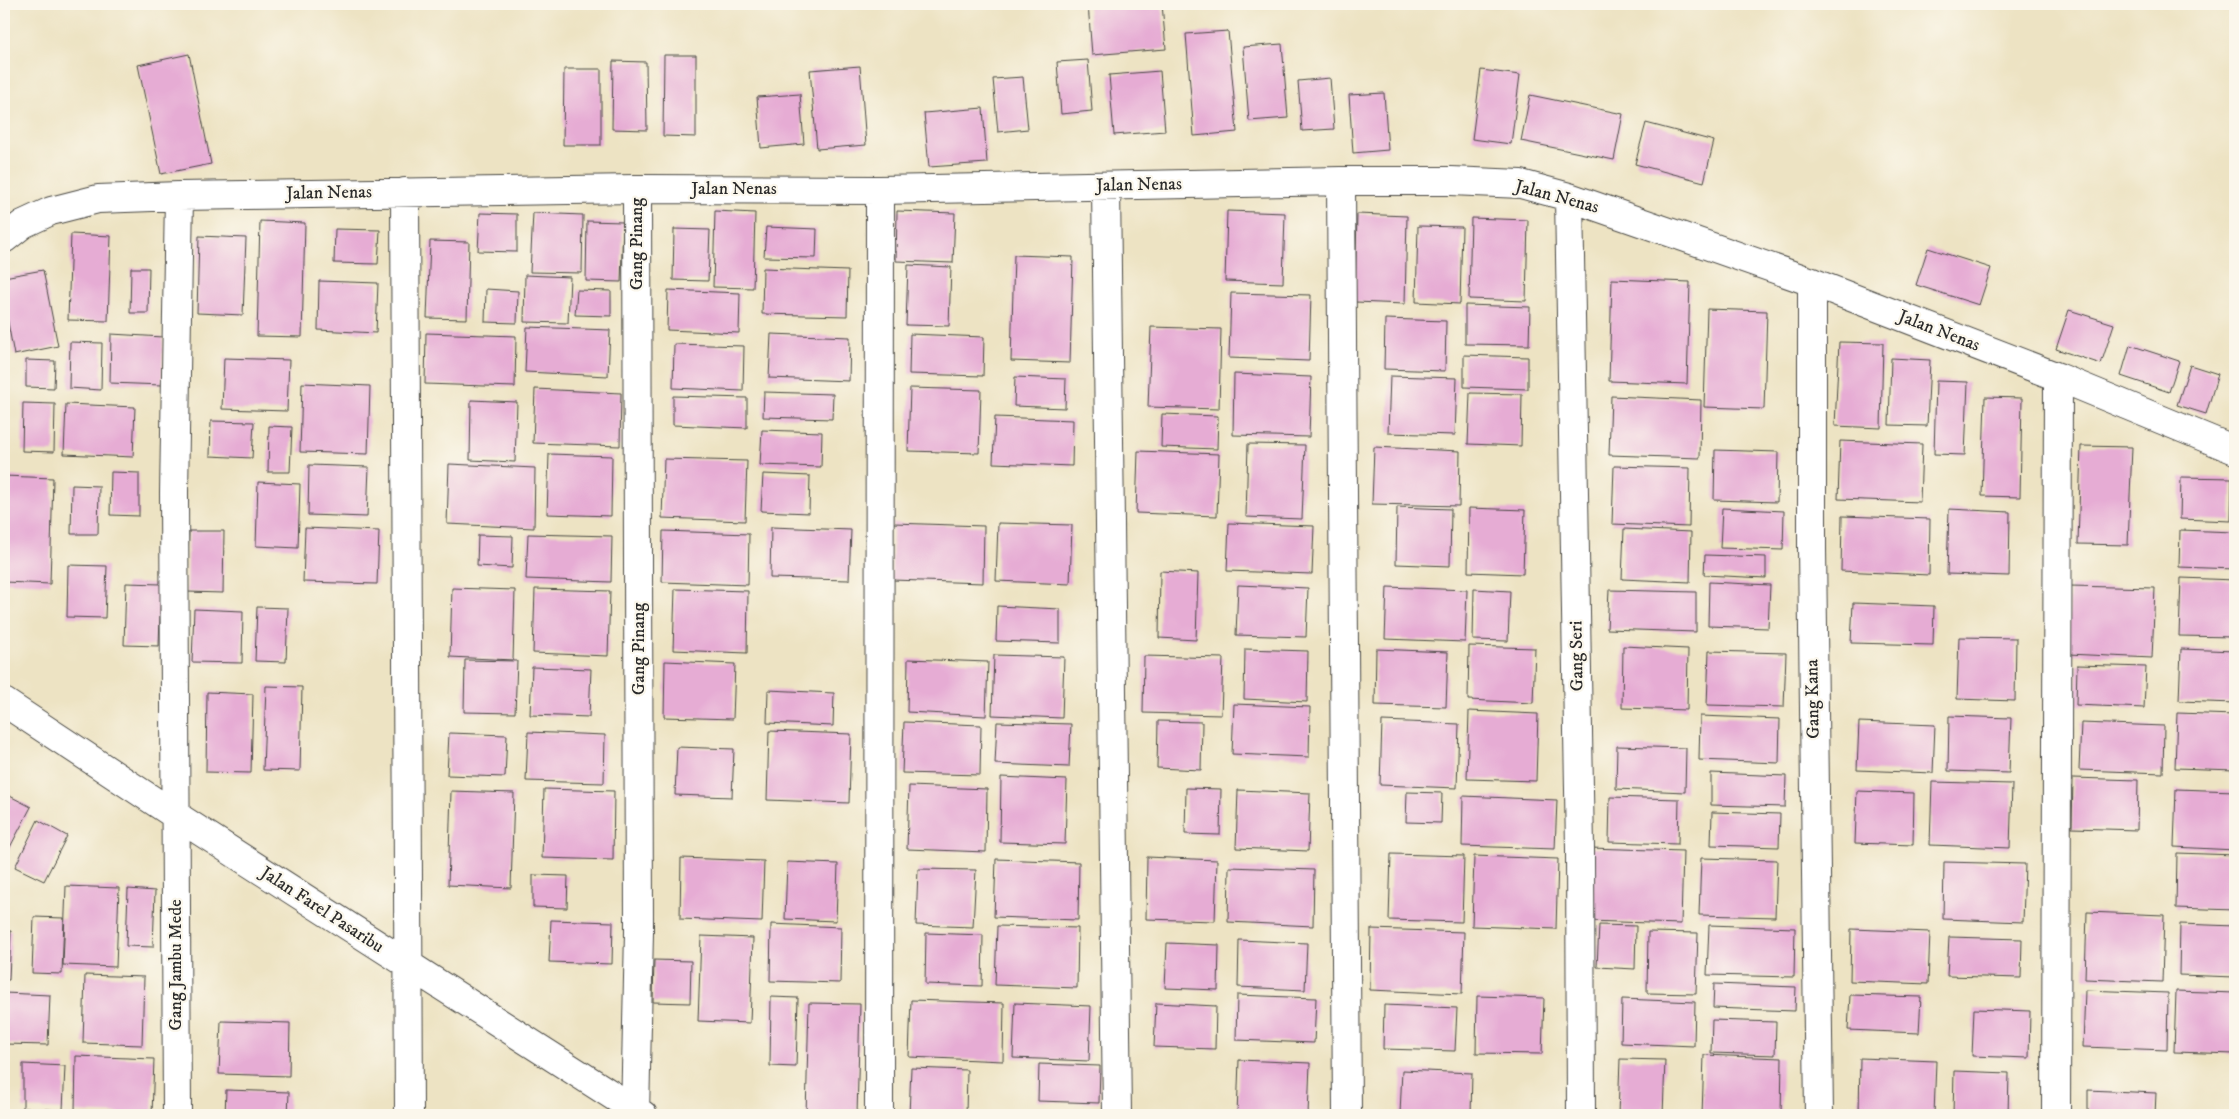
<svg xmlns="http://www.w3.org/2000/svg" width="2239" height="1119" font-family="'IM FELL DW Pica',serif">
<rect width="100%" height="100%" fill="#fbf7ec"/>
<filter id="ink" filterUnits="userSpaceOnUse"><feTurbulence type="fractalNoise" baseFrequency=".02" numOctaves="2"/><feDisplacementMap in="SourceGraphic" scale="10" xChannelSelector="R" yChannelSelector="G"/><feConvolveMatrix kernelMatrix="1 2 1 2 8 2 1 2 1" color-interpolation-filters="sRGB"/></filter>
<filter id="wash" filterUnits="userSpaceOnUse"><feTurbulence type="fractalNoise" baseFrequency=".0096" numOctaves="4" result="noise"/><feDisplacementMap in="SourceGraphic" scale="20" xChannelSelector="R" yChannelSelector="G"/><feGaussianBlur stdDeviation="1.12" result="paint"/><feColorMatrix in="noise" values="0 0 0 0 0 0 0 0 0 0 0 0 0 0 0 0 0 1.4 0 .05"/><feComposite in="paint" operator="in"/></filter>
<g filter="url(#wash)">
<rect width="100%" height="100%" fill="#ede3c3"/>
<g id="blocks">
<path fill="#e6acd4" d="M1088,4H1162L1166,49L1092,55Z
M1228,31L1237,132L1194,136L1186,34Z
M1282,44L1288,118L1249,121L1243,47Z
M189,54L211,164L161,174L138,65Z
M664,55H696V137L663,136Z
M1088,60L1092,111L1061,114L1057,62Z
M613,61L646,62L647,130L612,129Z
M860,66L866,145L817,149L810,70Z
M564,69H601V145H563Z
M1481,70L1520,75L1511,144L1472,139Z
M1160,71L1165,131L1114,135L1109,75Z
M1023,77L1028,129L998,132L993,79Z
M1330,78L1334,129L1302,131L1298,81Z
M1384,93L1388,150L1353,153L1349,95Z
M800,94L804,144L761,148L757,97Z
M1530,95L1623,114L1614,160L1521,141Z
M983,108L987,163L929,167L924,113Z
M1646,123L1714,141L1704,182L1635,164Z
M715,211L755,213L753,288L713,287Z
M897,211L955,213L953,263L896,261Z
M1227,211L1285,213L1283,283L1225,281Z
M480,213L517,214V252L478,251Z
M533,213L583,215L582,273L530,272Z
M1357,214L1407,216L1405,304L1355,302Z
M1471,218L1528,220L1526,301L1469,299Z
M260,221L305,223L302,337L257,336Z
M587,221L623,222L621,282L586,281Z
M1418,226L1462,227L1460,304L1416,302Z
M766,227L817,229L816,258L764,257Z
M335,229L380,230L378,264L334,263Z
M674,229L710,230L708,281L673,280Z
M71,234L111,236L108,321L68,320Z
M199,236L246,238L243,315L197,313Z
M430,241L469,242L467,319L427,318Z
M1928,248L1991,268L1979,305L1916,285Z
M1014,255L1073,257L1070,363L1011,361Z
M908,265L951,267L949,326L906,325Z
M131,268H149L148,313H130Z
M763,268L848,271L847,316L762,314Z
M43,270L58,346L14,355L4,301V277Z
M525,275L570,277L568,323L524,322Z
M1612,279L1690,282L1687,384L1609,381Z
M319,281L378,283L376,333L318,330Z
M486,289L518,291L517,323L485,322Z
M577,290L611,291V316L575,315Z
M668,290L740,293L739,333L667,330Z
M1231,293L1311,295L1309,361L1229,358Z
M1465,305L1530,307L1529,345L1465,344Z
M1707,309L1767,311L1764,409L1704,407Z
M2069,310L2114,324L2101,364L2056,349Z
M1385,319L1446,321L1445,371L1384,369Z
M527,327L610,330L608,376L525,372Z
M1151,327L1221,329L1219,409L1148,407Z
M426,333L516,336L515,387L425,384Z
M111,334L163,337L162,385L110,383Z
M771,334L850,337L849,381L769,378Z
M910,334L984,337L983,376L909,374Z
M70,342L102,343L101,390L69,388Z
M1839,342L1883,343L1881,428L1835,426Z
M674,344L744,346L743,391L673,388Z
M2130,345L2179,361L2169,392L2121,376Z
M1464,355L1528,357V389L1464,387Z
M2235,356V375L2229,373Z
M224,358L289,360L287,411L222,409Z
M1891,358L1930,360L1927,426L1889,425Z
M26,360L55,361L54,388L26,387Z
M2190,365L2218,374L2206,414L2177,405Z
M1234,374L1311,377L1309,437L1233,435Z
M1390,376L1457,378L1455,435L1388,433Z
M1015,377L1066,379L1065,408L1014,406Z
M1936,381L1968,382L1965,455L1934,454Z
M302,383L370,386L368,454L300,452Z
M910,388L981,390L979,453L908,451Z
M535,389L621,393L620,446L533,443Z
M764,392L833,394L832,419L763,417Z
M1470,393L1522,394L1521,446L1468,444Z
M673,396L747,398V428L673,425Z
M1611,396L1701,400L1700,458L1609,455Z
M1985,397L2022,398L2020,497L1982,496Z
M471,400L517,402L515,462L470,460Z
M23,403L55,404L54,452L22,451Z
M66,404L135,407L133,457L64,454Z
M1162,414L1218,416L1217,449L1161,447Z
M995,417L1073,420L1072,466L993,463Z
M211,421L254,422L252,458L210,456Z
M269,426L292,427L290,472H268Z
M762,430L822,432L821,467L760,465Z
M1840,441L1922,444L1920,502L1838,499Z
M1248,444L1305,445L1302,519L1246,517Z
M2081,446L2132,447L2128,545L2078,544Z
M1374,447L1460,451L1459,506L1372,504Z
M1715,450L1778,452L1777,502L1714,500Z
M1138,451L1219,454L1217,516L1136,513Z
M549,454L612,456L611,516L547,514Z
M664,459L747,461L745,521L662,518Z
M449,464L535,468L534,528L447,524Z
M309,465L369,467L367,517L308,515Z
M1614,466L1690,468L1689,527L1612,524Z
M111,472L139,473V516L110,515Z
M763,474L810,476L809,513L761,511Z
M4,476L53,478L50,584L4,582Z
M2181,477L2232,478L2231,521L2180,519Z
M258,482L300,484L298,548L256,546Z
M72,485L99,486L98,534H71Z
M1397,507L1451,509L1450,566L1396,564Z
M1469,508L1525,510L1523,574L1468,572Z
M1722,508L1784,511L1783,550L1720,548Z
M1949,509L2010,512L2009,576L1947,574Z
M1842,516L1930,519L1929,575L1841,571Z
M893,523L984,526L983,583L892,580Z
M998,523L1072,525L1070,584L996,581Z
M1229,523L1314,526L1312,574L1227,571Z
M771,527L851,530L849,580L770,578Z
M305,528L379,531L377,584L303,582Z
M1624,529L1691,532L1690,582L1622,579Z
M2180,530L2235,532V569L2179,567Z
M189,531H224L223,593L187,592Z
M663,531L749,534L748,585L662,582Z
M528,534L612,536L611,582L526,579Z
M478,535L513,536L512,568L477,566Z
M1705,555L1766,557V578L1704,575Z
M68,565L107,566L105,618L67,617Z
M1160,571L1198,573L1196,640L1159,638Z
M2181,578L2235,580V637L2179,636Z
M1709,582L1770,585L1768,628L1708,626Z
M126,583L161,584L159,646L124,645Z
M1238,585L1308,588L1306,637L1236,635Z
M2070,586L2155,588L2152,658L2068,654Z
M1387,587L1467,590L1465,642L1385,639Z
M452,588L515,590L513,660L450,657Z
M535,589L610,591L608,656L533,653Z
M675,589L748,591L747,653L673,650Z
M1474,589L1510,591L1508,641L1473,640Z
M1609,590L1696,592V632L1607,629Z
M1853,603L1934,606L1933,645L1851,643Z
M997,606L1060,609V643L996,641Z
M257,607L288,608L286,662L255,661Z
M194,609L243,611L242,663L192,662Z
M1959,637L2016,638L2015,701L1957,699Z
M1469,646L1535,648L1533,703L1468,700Z
M1623,646L1688,649L1687,710L1622,708Z
M1245,649L1308,651L1307,702L1244,699Z
M1376,649L1448,652L1446,707L1375,705Z
M2181,649L2235,651V703L2179,701Z
M1709,651L1786,653L1784,707L1707,705Z
M994,655L1064,657L1062,718L992,715Z
M1144,656L1223,658L1221,715L1143,713Z
M908,659L988,662L986,716L907,712Z
M465,660L517,661L515,713L464,712Z
M665,661L735,664L733,719L664,717Z
M2077,665L2146,667L2144,708L2076,705Z
M532,667L591,669L589,717L530,715Z
M266,686L302,687L300,771L263,770Z
M768,690L834,693L833,726L767,723Z
M207,692L253,694L251,773L206,772Z
M1234,704L1310,707L1309,757L1232,754Z
M1469,711L1538,714L1536,781L1467,779Z
M2177,713L2235,715V770L2175,768Z
M1700,716L1780,719L1779,763L1699,760Z
M1949,716L2011,718L2009,773L1948,771Z
M1158,721L1202,722L1201,770L1157,768Z
M1382,721L1459,724L1457,788L1380,785Z
M904,722L981,725L980,775L902,773Z
M997,722L1071,724L1069,767L995,764Z
M1859,722L1935,725L1933,773L1857,770Z
M2081,723L2164,726L2163,773L2079,770Z
M769,731L851,734L849,803L767,800Z
M528,732L605,735L604,783L526,781Z
M449,733L507,735L505,777L447,775Z
M1617,746L1686,748L1685,792L1616,789Z
M677,747L734,749L732,797L675,795Z
M1711,773L1786,776L1785,807L1711,805Z
M1001,777L1067,780L1065,844L1000,842Z
M2073,778L2138,780L2137,830L2072,828Z
M1932,782L2012,784L2010,848L1930,845Z
M909,786L987,789L986,852L907,849Z
M1186,788L1221,789L1220,835L1185,834Z
M544,789L614,791L613,860L542,858Z
M2176,789L2235,791V850L2174,847Z
M1238,790L1310,793L1308,851L1236,848Z
M451,791L514,793L511,888L448,885Z
M1857,791L1914,793L1913,845L1855,843Z
M1407,792L1442,793L1441,823L1406,822Z
M4,793L31,807L8,851L4,849Z
M1463,796L1557,800L1555,849L1462,846Z
M1610,797L1679,799L1678,844L1609,842Z
M1712,812L1780,814L1779,847L1711,845Z
M38,820L67,836L44,881L15,867Z
M1590,848L1683,851L1681,924L1588,921Z
M2177,853L2235,855V910L2176,908Z
M1391,854L1464,856L1462,922L1389,920Z
M1474,856L1558,859L1556,929L1472,926Z
M1147,857L1217,860L1215,921L1146,919Z
M681,858L764,861L762,922L680,919Z
M1701,858L1777,860L1775,917L1699,915Z
M996,859L1079,862L1078,920L994,917Z
M787,862L838,864L836,921L785,919Z
M1944,862L2025,864L2023,922L1943,919Z
M1229,867L1314,870L1313,926L1228,922Z
M918,869L976,870L973,927L916,925Z
M533,875L568,876L567,908L533,907Z
M66,886L119,888L116,967L63,965Z
M128,889L155,891L153,947L126,946Z
M2087,912L2164,915L2162,982L2085,979Z
M34,917L64,918L62,974L32,973Z
M551,920L613,922L612,964L549,962Z
M771,924L841,927L840,983L770,981Z
M2180,924L2235,926V977L2179,975Z
M1599,925L1636,926L1635,969L1597,967Z
M1709,925L1795,928L1794,977L1707,975Z
M997,926L1078,928L1077,988L995,985Z
M1371,929L1464,932L1462,994L1370,990Z
M1851,929L1930,932L1928,984L1850,981Z
M4,931H11L9,980H4Z
M1648,932L1698,933L1696,994L1647,993Z
M926,933L983,935L982,986L925,984Z
M701,936L753,938L750,1023L698,1021Z
M1949,937L2022,939L2021,978L1947,976Z
M1239,940L1307,943L1305,990L1238,987Z
M1167,943L1219,945L1218,990L1165,988Z
M654,960L691,961L690,1003L653,1002Z
M85,975L144,977L142,1045L83,1043Z
M1714,984L1796,987L1795,1011L1713,1008Z
M2085,990L2168,993L2167,1050L2083,1047Z
M2176,991L2235,993V1054L2174,1052Z
M4,993L50,995L48,1045L4,1044Z
M1237,995L1316,998L1314,1043L1236,1040Z
M1850,995L1921,997L1919,1033L1848,1030Z
M1477,996L1544,998L1542,1054L1476,1053Z
M771,997L798,998L796,1067L770,1066Z
M1622,999L1695,1002L1694,1046L1621,1043Z
M911,1000L1004,1003L1003,1061L909,1057Z
M809,1003L860,1004L857,1115H806Z
M1015,1003L1091,1006L1089,1061L1013,1058Z
M1156,1003L1216,1006L1215,1049L1154,1047Z
M1384,1005L1457,1008L1455,1051L1383,1049Z
M1974,1009L2030,1011L2029,1058L1972,1056Z
M1712,1020L1776,1022L1775,1055L1711,1053Z
M221,1021L290,1023L289,1076L219,1074Z
M1704,1055L1782,1058L1781,1115H1702Z
M76,1056L154,1059L152,1115L75,1112Z
M1860,1058L1936,1061L1934,1115H1859Z
M1620,1059L1665,1060L1663,1115H1618Z
M1239,1060L1310,1063L1308,1115H1237Z
M23,1064L65,1066L63,1110L23,1108Z
M1039,1064L1100,1066L1099,1103L1038,1101Z
M911,1068L967,1070L966,1115H909Z
M1402,1070L1472,1073L1471,1115L1400,1114Z
M1954,1071L2009,1073L2008,1115H1953Z
M226,1090L289,1092L288,1115H225Z
M2088,1090L2156,1093L2155,1115H2088Z
M1024,1112L1084,1114V1115H1023Z"/>
</g>
</g>
<g filter="url(#ink)">
<use href="#blocks" fill-opacity="0" stroke="#484742" stroke-width="1"/>
<g fill="none" stroke-linecap="round" stroke-linejoin="round">
<g stroke="#484742" stroke-width="30">
<path id="minor" d="M1341,181L1347,1115
M1106,186L1117,1115
M405,192L409,1115
M1569,197L1580,849L1581,1115
M4,239L23,224L51,211L98,199L179,196L637,189L880,190L1341,181H1451L1521,184L1569,197L1812,282L2058,377L2235,450
M1812,282V548L1819,1115
M4,702L175,815L643,1115
M177,1115L174,493L179,196
M635,1115L639,932L637,189
M879,1115L880,190
M2056,1115L2058,377"/>
</g>
<use href="#minor" stroke="#fff" stroke-width="28"/>
</g>
</g>
<g text-anchor="middle" dominant-baseline="central" stroke-width="4.5" stroke-linejoin="round" paint-order="stroke">
<g font-size="18" fill="#2b2b2b" stroke="#fbf7ec">
<text transform="translate(1139 185) rotate(-1)">Jalan Nenas</text>
<text x="734" y="189">Jalan Nenas</text>
<text transform="translate(329 193) rotate(-1)">Jalan Nenas</text>
<text transform="translate(1557 197) rotate(15)">Jalan Nenas</text>
<text transform="translate(637 244) rotate(-90)">Gang Pinang</text>
<text transform="translate(1939 331) rotate(21)">Jalan Nenas</text>
<text transform="translate(639 649) rotate(-90)">Gang Pinang</text>
<text transform="translate(1577 656) rotate(-91)">Gang Seri</text>
<text transform="translate(1813 699) rotate(-91)">Gang Kana</text>
<text transform="translate(322 910) rotate(33)">Jalan Farel Pasaribu</text>
<text transform="translate(176 965) rotate(-90)">Gang Jambu Mede</text>
</g>
</g>
<rect width="2239" height="1119" fill="none" stroke="#fbf7ec" stroke-width="20"/>
</svg>
